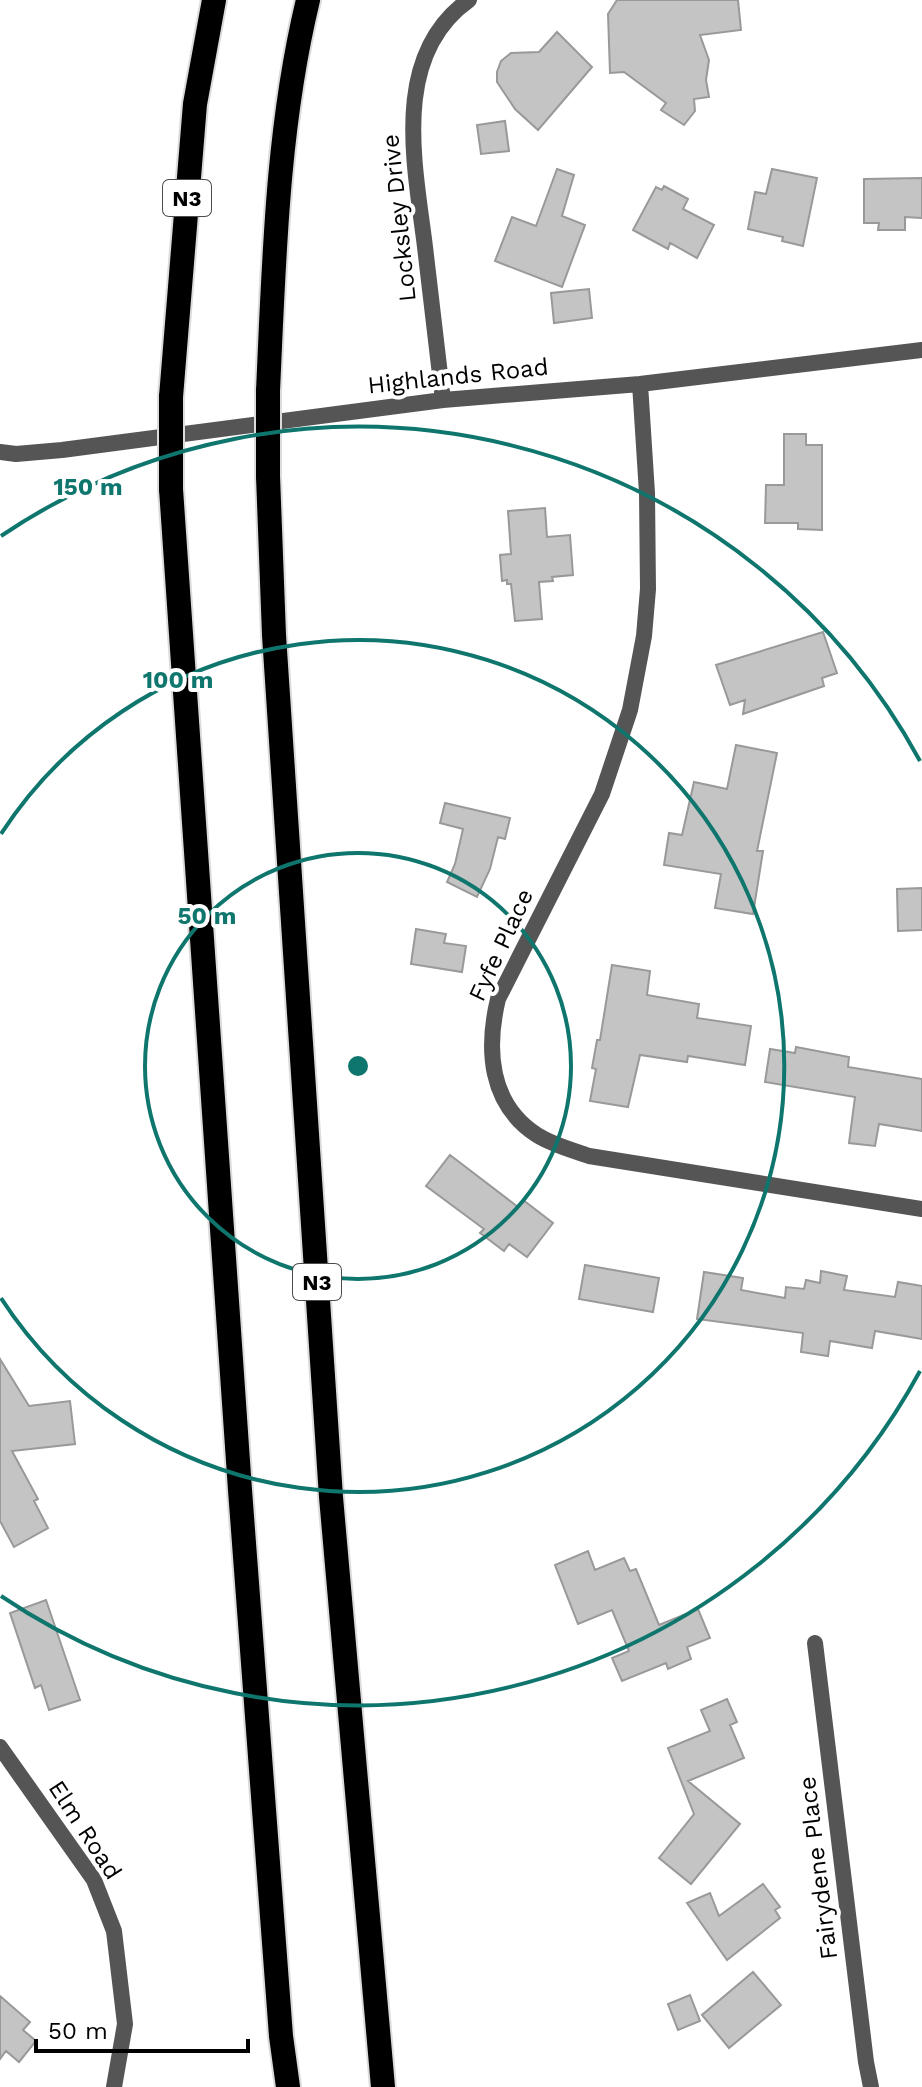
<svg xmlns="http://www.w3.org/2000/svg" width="922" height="2087" font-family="'Work Sans',sans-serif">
<rect width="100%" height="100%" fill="#fff"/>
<path fill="#c4c4c4" stroke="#999" stroke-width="2" d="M617,0H738L741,30L700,35L709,60L706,80L709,97L694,99L695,111L684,125L661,110L666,103L624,72L610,73L608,14Z
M557,32L592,67L538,130L515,109L497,82V72L501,61L511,53L539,52Z
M505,121L509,151L481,154L477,125Z
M557,169L574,175L562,216L585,225L562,287L495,261L512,217L536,226Z
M772,169L817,178L803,246L782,241L783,237L748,229L755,192L766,194Z
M922,178V218L905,217V230H878L879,223H864V179Z
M664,186L688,199L683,209L714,225L697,258L670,243L668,249L633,230L656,187L662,190Z
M589,289L592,318L554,323L551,293Z
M784,434H806V445H822V530L798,529V523H765L766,485H784Z
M545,508L547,537L570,535L573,575L552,577L553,581L539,582L542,619L515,621L511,584H507V580L502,581L500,555L511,554L508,511Z
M823,632L837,673L822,678L824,686L743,714L745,700L730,705L716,665Z
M736,745L777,753L757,851H763L753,914L715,908L721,874L664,865L669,833L682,835L694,782L727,789Z
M445,803L510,818L505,839L498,837L490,869L477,897L447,882L455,864L463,829L440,823Z
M922,888V930L898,931L897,889Z
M416,929L446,934L444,943L466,946L462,972L411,964Z
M612,965L650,971L647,995L699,1004L697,1018L751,1026L745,1065L688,1056L687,1062L640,1055L628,1107L590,1101L596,1069L592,1068L597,1040H600Z
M796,1047L849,1057L848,1067L922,1079V1131L879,1124L875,1146L849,1143L855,1097L765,1082L770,1049L795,1053Z
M450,1155L518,1207L523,1200L553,1223L527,1257L509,1244L504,1251L480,1233L484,1229L426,1186Z
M585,1265L659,1278L653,1312L579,1299Z
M821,1271L847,1276L844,1290L895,1297L898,1282L922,1286V1339L875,1331L872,1348L830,1341L828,1356L801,1352L803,1333L697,1319L704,1272L743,1278L741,1290L785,1298L786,1287L804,1289L806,1280L820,1283Z
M0,1359L29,1406L70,1401L75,1444L12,1451L38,1499L34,1501L48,1528L14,1547L0,1521Z
M588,1551L595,1570L624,1558L630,1571L636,1569L659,1625L698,1609L710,1638L687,1647L691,1659L668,1669L666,1663L622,1681L612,1658L629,1651L612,1610L578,1624L555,1565Z
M46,1600L80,1700L49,1710L41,1685L35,1688L10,1613Z
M727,1699L737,1722L730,1725L744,1758L688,1781L740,1824L691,1884L659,1858L694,1814L668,1748L710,1731L701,1710Z
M763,1884L780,1907L775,1910L780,1918L727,1960L687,1903L710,1893L719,1916Z
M753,1972L781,2005L729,2048L702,2015Z
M690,1995L700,2021L678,2030L668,2004Z
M0,1996L30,2022L23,2030L36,2041L19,2062L6,2051L0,2059Z"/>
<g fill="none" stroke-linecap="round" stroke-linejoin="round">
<g stroke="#dbdbdb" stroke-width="28">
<path id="highway" d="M268,391C274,261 277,128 308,0
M171,397L195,104L214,0
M268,476L274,635L331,1497L383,2087
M171,489L240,1490L281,2036L288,2087"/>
</g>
<path stroke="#555" stroke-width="16" d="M640,384L647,493L648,589L644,636L630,710L602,794L498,999C486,1049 489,1104 537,1135C553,1145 572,1150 589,1156L922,1209
M443,400C437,349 431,298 425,247C415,165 390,56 469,0
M0,452L16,454L62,450L443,400L640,384L922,350
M815,1643L866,2062L871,2087
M0,1747L94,1880L114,1931L125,2024L114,2087"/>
<use href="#highway" stroke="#000" stroke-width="24"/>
<g stroke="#dbdbdb" stroke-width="28" stroke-linecap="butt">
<path id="highway-bridge" d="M268,391V476
M171,397V489"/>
</g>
<use href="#highway-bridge" stroke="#000" stroke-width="24"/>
</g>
<g fill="none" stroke="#0f766e" stroke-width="4">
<circle cx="358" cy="1066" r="213"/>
<path d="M1 834A426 426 0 1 1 1 1298"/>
<path d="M920 1371A639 639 0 0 1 1 1596M1 536A639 639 0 0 1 920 761"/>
</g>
<g text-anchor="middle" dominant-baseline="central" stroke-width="8" stroke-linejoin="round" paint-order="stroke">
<g fill="#fff" stroke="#4c4c4c" stroke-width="2">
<rect x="163" y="180" width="48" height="36" rx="6"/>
<rect x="293" y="1264" width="48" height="36" rx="6"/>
</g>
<g font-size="22" font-weight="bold" fill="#000">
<text x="187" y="198">N3</text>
<text x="317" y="1282">N3</text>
</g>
<g font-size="24" fill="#000" stroke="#fff">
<text transform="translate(399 218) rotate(-96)">Locksley Drive</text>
<text transform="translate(458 376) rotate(-6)">Highlands Road</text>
<text transform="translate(501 945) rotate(-65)">Fyfe Place</text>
<text transform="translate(85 1830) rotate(57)">Elm Road</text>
<text transform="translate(818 1868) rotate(-97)">Fairydene Place</text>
</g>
</g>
<circle cx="358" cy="1066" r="12" fill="#0f766e" stroke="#fff" stroke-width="4"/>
<g font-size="24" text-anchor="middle" font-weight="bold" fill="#0f766e" stroke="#fff" stroke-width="8" stroke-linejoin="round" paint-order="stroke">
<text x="88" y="495">150 m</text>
<text x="178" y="688">100 m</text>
<text x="207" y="924">50 m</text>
</g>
<path d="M36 2039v12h212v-12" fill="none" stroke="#000000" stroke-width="4"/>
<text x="48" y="2039" font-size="24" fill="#000000" stroke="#ffffff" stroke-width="6" paint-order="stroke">50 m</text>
</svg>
